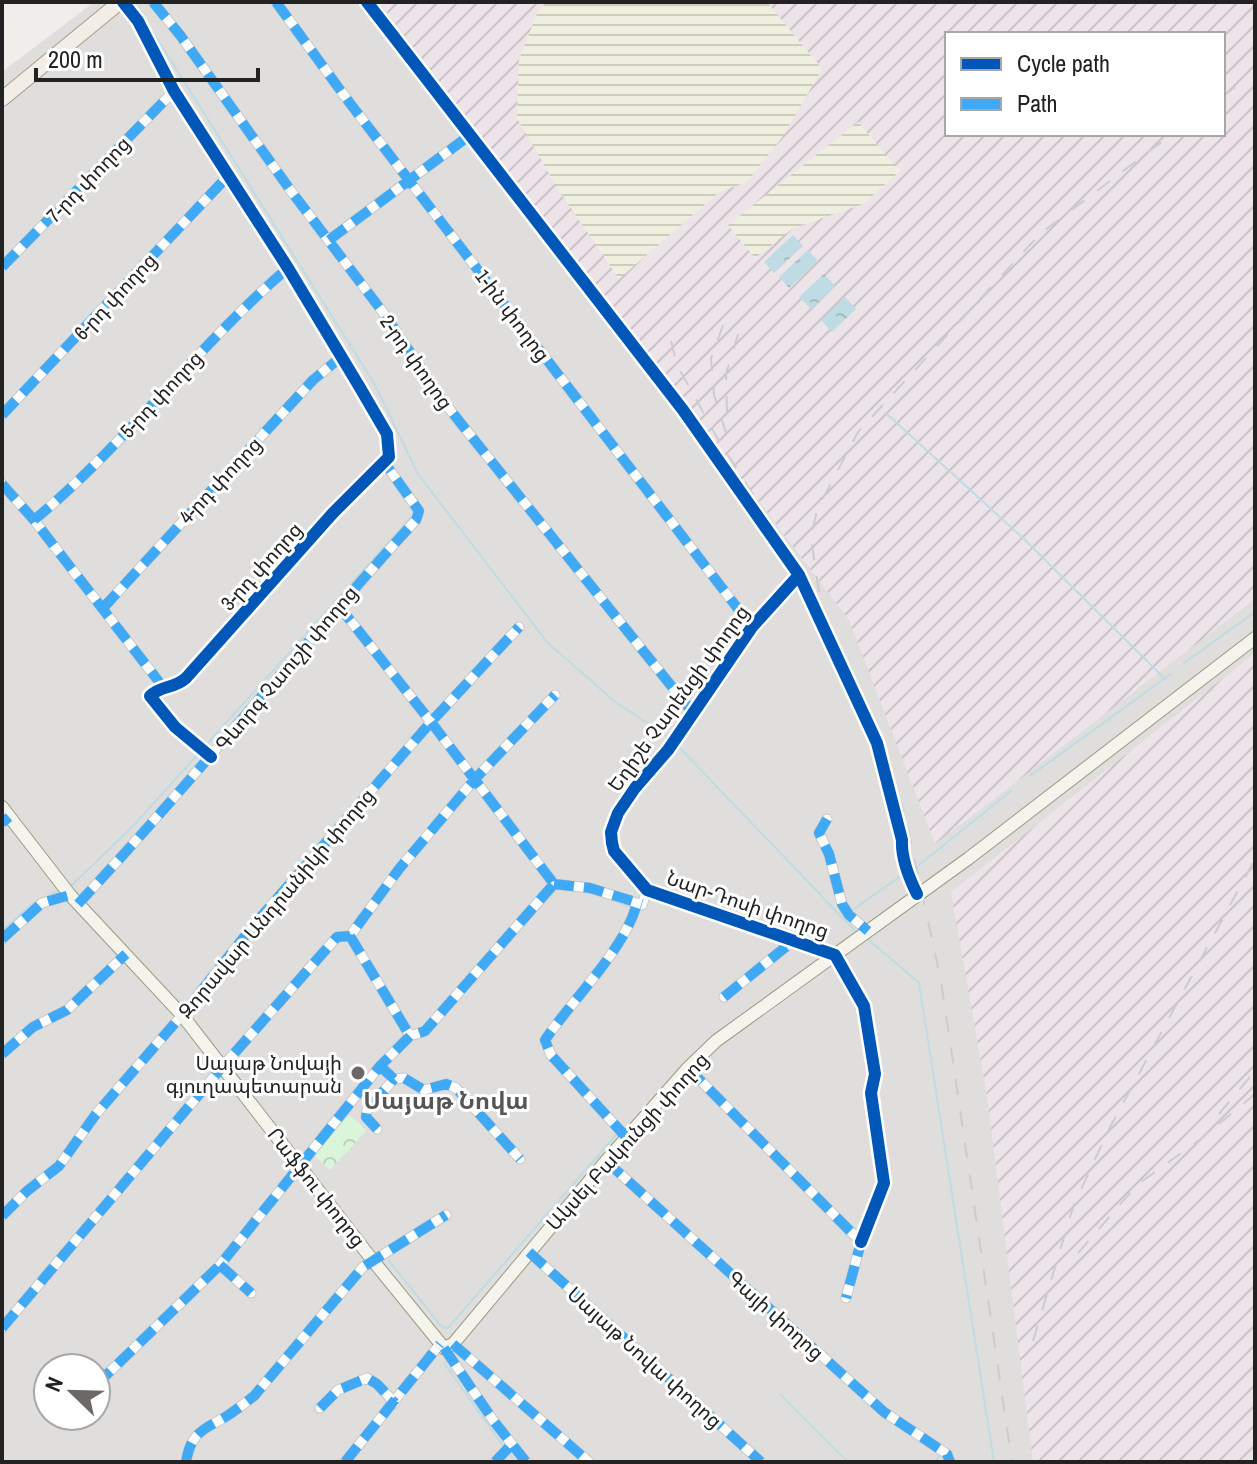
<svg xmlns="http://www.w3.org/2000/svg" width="1257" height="1464" font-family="'Archivo Narrow','Noto Sans Armenian',sans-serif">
<defs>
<pattern id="industrial-furrows" width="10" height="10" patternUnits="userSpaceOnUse" patternTransform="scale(2)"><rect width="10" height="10" fill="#ede4e9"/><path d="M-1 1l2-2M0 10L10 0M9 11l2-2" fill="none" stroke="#cbc3c8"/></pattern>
<pattern id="farmland-rules" width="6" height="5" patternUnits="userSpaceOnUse" patternTransform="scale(2)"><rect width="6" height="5" fill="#efefdf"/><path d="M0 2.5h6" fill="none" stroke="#cdcdbf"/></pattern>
<pattern id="park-crowns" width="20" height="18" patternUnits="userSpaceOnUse" patternTransform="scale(2)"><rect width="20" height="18" fill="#daf5da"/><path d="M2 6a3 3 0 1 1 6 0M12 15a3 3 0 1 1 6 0" fill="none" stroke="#bbd2bb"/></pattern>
<pattern id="water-ripples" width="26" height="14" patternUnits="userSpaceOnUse" patternTransform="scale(2)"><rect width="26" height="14" fill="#bfdbe3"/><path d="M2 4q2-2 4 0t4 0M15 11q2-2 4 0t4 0" fill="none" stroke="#a4bcc2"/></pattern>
</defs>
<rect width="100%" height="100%" fill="#f0eeeb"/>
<path fill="#dfdedc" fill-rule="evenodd" d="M94,2H358L514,194L766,518L377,2H1255V1462H2V72ZM947,34H1223V134H947ZM48,1368H96V1416H48Z"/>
<path fill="url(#industrial-furrows)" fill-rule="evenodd" d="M379,2H1255V599L935,844L849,620ZM947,34H1223V134H947Z
M1255,653V1462H1033L987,1095L951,892Z"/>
<path fill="url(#farmland-rules)" d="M547,2H767L822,69L783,136L747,182L719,192L619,279L558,189L517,118L519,60L538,11Z
M858,122L900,171L863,204L792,229L755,258L728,225Z"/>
<path fill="url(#park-crowns)" d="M349,1115L367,1130L330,1170L313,1155Z"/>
<path fill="url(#water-ripples)" d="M793,235L803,246L774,273L764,262Z
M808,250L818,261L789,288L779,277Z
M824,274L835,286L811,309L799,297Z
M845,297L856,309L832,332L821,320Z"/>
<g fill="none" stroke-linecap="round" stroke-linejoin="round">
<path stroke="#bfdbe3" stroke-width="2" d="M134,2L374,383L418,474L547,642L614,701L670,738
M887,414L1025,540L1164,678
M1184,663L1255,612
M677,745L855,931
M205,746L415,513
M1030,776L1171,674
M919,865L1011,791
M71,886L133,826L201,751
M851,911L905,873
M2,930L32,904L58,891
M869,940L919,983L994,1462
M389,1261L442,1327L448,1328L616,1135
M444,1363L504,1447
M781,1395L848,1462
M508,1452L516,1462
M934,1462L939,1457"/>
<g stroke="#c9c8c7" stroke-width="11">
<path id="minor" d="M123,2L138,21L174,91L288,268L359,386L387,434L389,457L333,513L186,678C174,689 161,685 150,696L175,727L211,757
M153,2L180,35L291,191L385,315L443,401L693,713
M276,2L349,102L752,627
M367,2L683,410L799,575L877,743L902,840C901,858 909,878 917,894
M329,240L470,135
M2,267L174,91
M2,415L228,176
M2,484L34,520L163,687
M34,520C126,444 197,346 288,268
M799,575L752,627L668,750L635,788L618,813L611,832L612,843L614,851L647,890L835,955L864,1006L875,1074L871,1093L884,1183L861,1242
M338,605L431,722L554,884
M103,608L313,380L341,357
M827,819L819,833L829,854L842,904L849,915L868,931
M554,884L590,888L642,905L647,890
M78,904C195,779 301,646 416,520L419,511L384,462
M350,936L410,1036
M2,939L42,903L70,895
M724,997L793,941
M2,1054L33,1027L67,1010L126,954
M380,1066L394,1079L404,1078L424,1090L446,1084L456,1088L520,1159
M688,1068L861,1242L846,1298
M377,1129L366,1117L367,1110L394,1079
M627,1138L551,1055L545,1040C572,1000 626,948 637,903
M606,1161L884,1412L947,1454L950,1462
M2,1216L27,1191L59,1166L96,1114L182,1015L253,926L431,722L519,627
M529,1252L761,1462
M220,1265L251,1293
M2,1328L223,1066L337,937L350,936L399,869L475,779L555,695
M453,1344L589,1462
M444,1348L493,1420L526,1462
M96,1385L220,1265L380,1066L410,1036L425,1031L554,884
M320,1408L338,1390L367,1378L377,1384L395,1403
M186,1462C191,1432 203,1430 227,1416C236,1410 245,1403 254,1396L363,1267L446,1215
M345,1462L440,1344
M495,1462L512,1444"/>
</g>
<g stroke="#999a82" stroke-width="14">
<path id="secondary" d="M2,807L70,895L182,1015L374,1262L444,1348L453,1344L606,1161L688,1068L716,1041L969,858L1255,638"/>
</g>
<g stroke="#a79c86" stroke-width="16">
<path id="primary" d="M2,99L120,2"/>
</g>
<use href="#minor" stroke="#fdfcfc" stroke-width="9"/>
<use href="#secondary" stroke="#f4f4ed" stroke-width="12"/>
<use href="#primary" stroke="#f3ede7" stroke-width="14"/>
<path stroke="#ccc" stroke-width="2" stroke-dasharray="16 16" stroke-linecap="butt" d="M1223,96L1235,87
M723,325L711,359L714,395L729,442
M671,341L677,365L719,441L806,578L857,686L891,771L906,820L941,981L1012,1462
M727,412L726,374L743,318
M819,592L811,538L817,510L858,432L1040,234L1172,134
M1219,1114L1255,1071
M1078,1253L1137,1185L1202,1138L1255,1094
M1033,1341L1073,1207L1108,1131L1255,859"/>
<path stroke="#3fa9f5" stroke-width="10" stroke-dasharray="20 10" stroke-linecap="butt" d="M153,2L180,35L291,191L385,315L443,401L693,713
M276,2L349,102L752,627
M329,240L470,135
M2,267L174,91
M2,415L228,176
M2,484L34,520L163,687
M34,520C126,444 197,346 288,268
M338,605L431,722L554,884
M103,608L313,380L341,357
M827,819L819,833L829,854L842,904L849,915L868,931
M2,823L9,817
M554,884L590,888L642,904
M78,904C195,779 301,646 416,520L419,511L384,462
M350,936L410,1036
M2,939L42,903L70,895
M724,997L793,941
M2,1054L33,1027L67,1010L126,954
M380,1066L394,1079L404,1078L424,1090L446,1084L456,1088L520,1159
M688,1068L861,1242L846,1298
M377,1129L366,1117L367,1110L394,1079
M627,1138L551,1055L545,1040C572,1000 626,948 637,903
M606,1161L884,1412L947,1454L950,1462
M2,1216L27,1191L59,1166L96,1114L182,1015L253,926L431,722L519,627
M529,1252L761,1462
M220,1265L251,1293
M2,1328L223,1066L337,937L350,936L399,869L475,779L555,695
M453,1344L589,1462
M444,1348L493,1420L526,1462
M96,1385L220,1265L380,1066L410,1036L425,1031L554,884
M320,1408L338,1390L367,1378L377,1384L395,1403
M186,1462C191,1432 203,1430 227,1416C236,1410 245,1403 254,1396L363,1267L446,1215
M345,1462L440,1344
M495,1462L512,1444"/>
<g stroke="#fff" stroke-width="17">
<path id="cycleway" d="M123,2L138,21L174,91L288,268L359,386L387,434L389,457L333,513L186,678C174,689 161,685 150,696L175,727L211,757
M367,2L683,410L799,575L877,743L902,840C901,858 909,878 917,894
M799,575L752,627L668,750L635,788L618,813L611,832L612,843L614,851L647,890L835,955L864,1006L875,1074L871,1093L884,1183L861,1242"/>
</g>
<use href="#cycleway" stroke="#0057b8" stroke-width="12"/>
</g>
<circle fill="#6a6968" stroke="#fff" stroke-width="3" cx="358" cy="1073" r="8"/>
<g text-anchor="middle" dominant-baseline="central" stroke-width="6" stroke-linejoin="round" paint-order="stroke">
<g font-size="20" fill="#222" stroke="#fff">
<text transform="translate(88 179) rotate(-46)">7-րդ փողոց</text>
<text transform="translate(115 296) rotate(-47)">6-րդ փողոց</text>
<text transform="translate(513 315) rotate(53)">1-ին փողոց</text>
<text transform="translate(417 362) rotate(55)">2-րդ փողոց</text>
<text transform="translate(161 394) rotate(-47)">5-րդ փողոց</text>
<text transform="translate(220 480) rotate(-47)">4-րդ փողոց</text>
<text transform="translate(261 566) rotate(-48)">3-րդ փողոց</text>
<text transform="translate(286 668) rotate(-50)">Գևորգ Չաուշի փողոց</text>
<text transform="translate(678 698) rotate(-54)">Եղիշե Չարենցի փողոց</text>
<text transform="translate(276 903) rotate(-50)">Զորավար Անդրանիկի փողոց</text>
<text transform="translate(748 904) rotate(19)">Նար-Դոսի փողոց</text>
<text transform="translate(627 1141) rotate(-48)">Ակսել Բակունցի փողոց</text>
<text transform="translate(317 1187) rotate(52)">Րաֆֆու փողոց</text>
<text transform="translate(776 1315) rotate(42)">Գայի փողոց</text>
<text transform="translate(645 1357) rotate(42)">Սայաթ Նովա փողոց</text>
</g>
<g font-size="20" fill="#222" stroke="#fff" text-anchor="end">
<text x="342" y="1062">Սայաթ Նովայի<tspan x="342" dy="23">գյուղապետարան</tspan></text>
</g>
<g font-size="24" font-weight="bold" fill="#555" stroke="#fff">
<text x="446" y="1100">Սայաթ Նովա</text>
</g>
</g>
<rect width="1257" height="1464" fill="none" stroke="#222222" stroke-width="8"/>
<rect x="945" y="32" width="280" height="104" fill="#ffffff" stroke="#a7a7a7" stroke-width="2"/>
<rect x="961" y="58" width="40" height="12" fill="#0057b8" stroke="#a7a7a7" stroke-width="2"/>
<text x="1017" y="72" font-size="24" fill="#222222">Cycle path</text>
<rect x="961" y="98" width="40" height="12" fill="#3fa9f5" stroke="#a7a7a7" stroke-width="2"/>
<text x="1017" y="112" font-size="24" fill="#222222">Path</text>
<g transform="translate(72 1392) rotate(293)"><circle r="38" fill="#ffffff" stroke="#a7a7a7" stroke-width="2"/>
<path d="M0-6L14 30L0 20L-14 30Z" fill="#6a6968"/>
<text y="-12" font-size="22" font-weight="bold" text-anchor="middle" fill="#222222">N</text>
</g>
<path d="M36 68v12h222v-12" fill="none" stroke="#222222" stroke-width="4"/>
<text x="48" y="68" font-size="24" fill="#222222" stroke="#ffffff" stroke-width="6" paint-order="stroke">200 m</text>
</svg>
